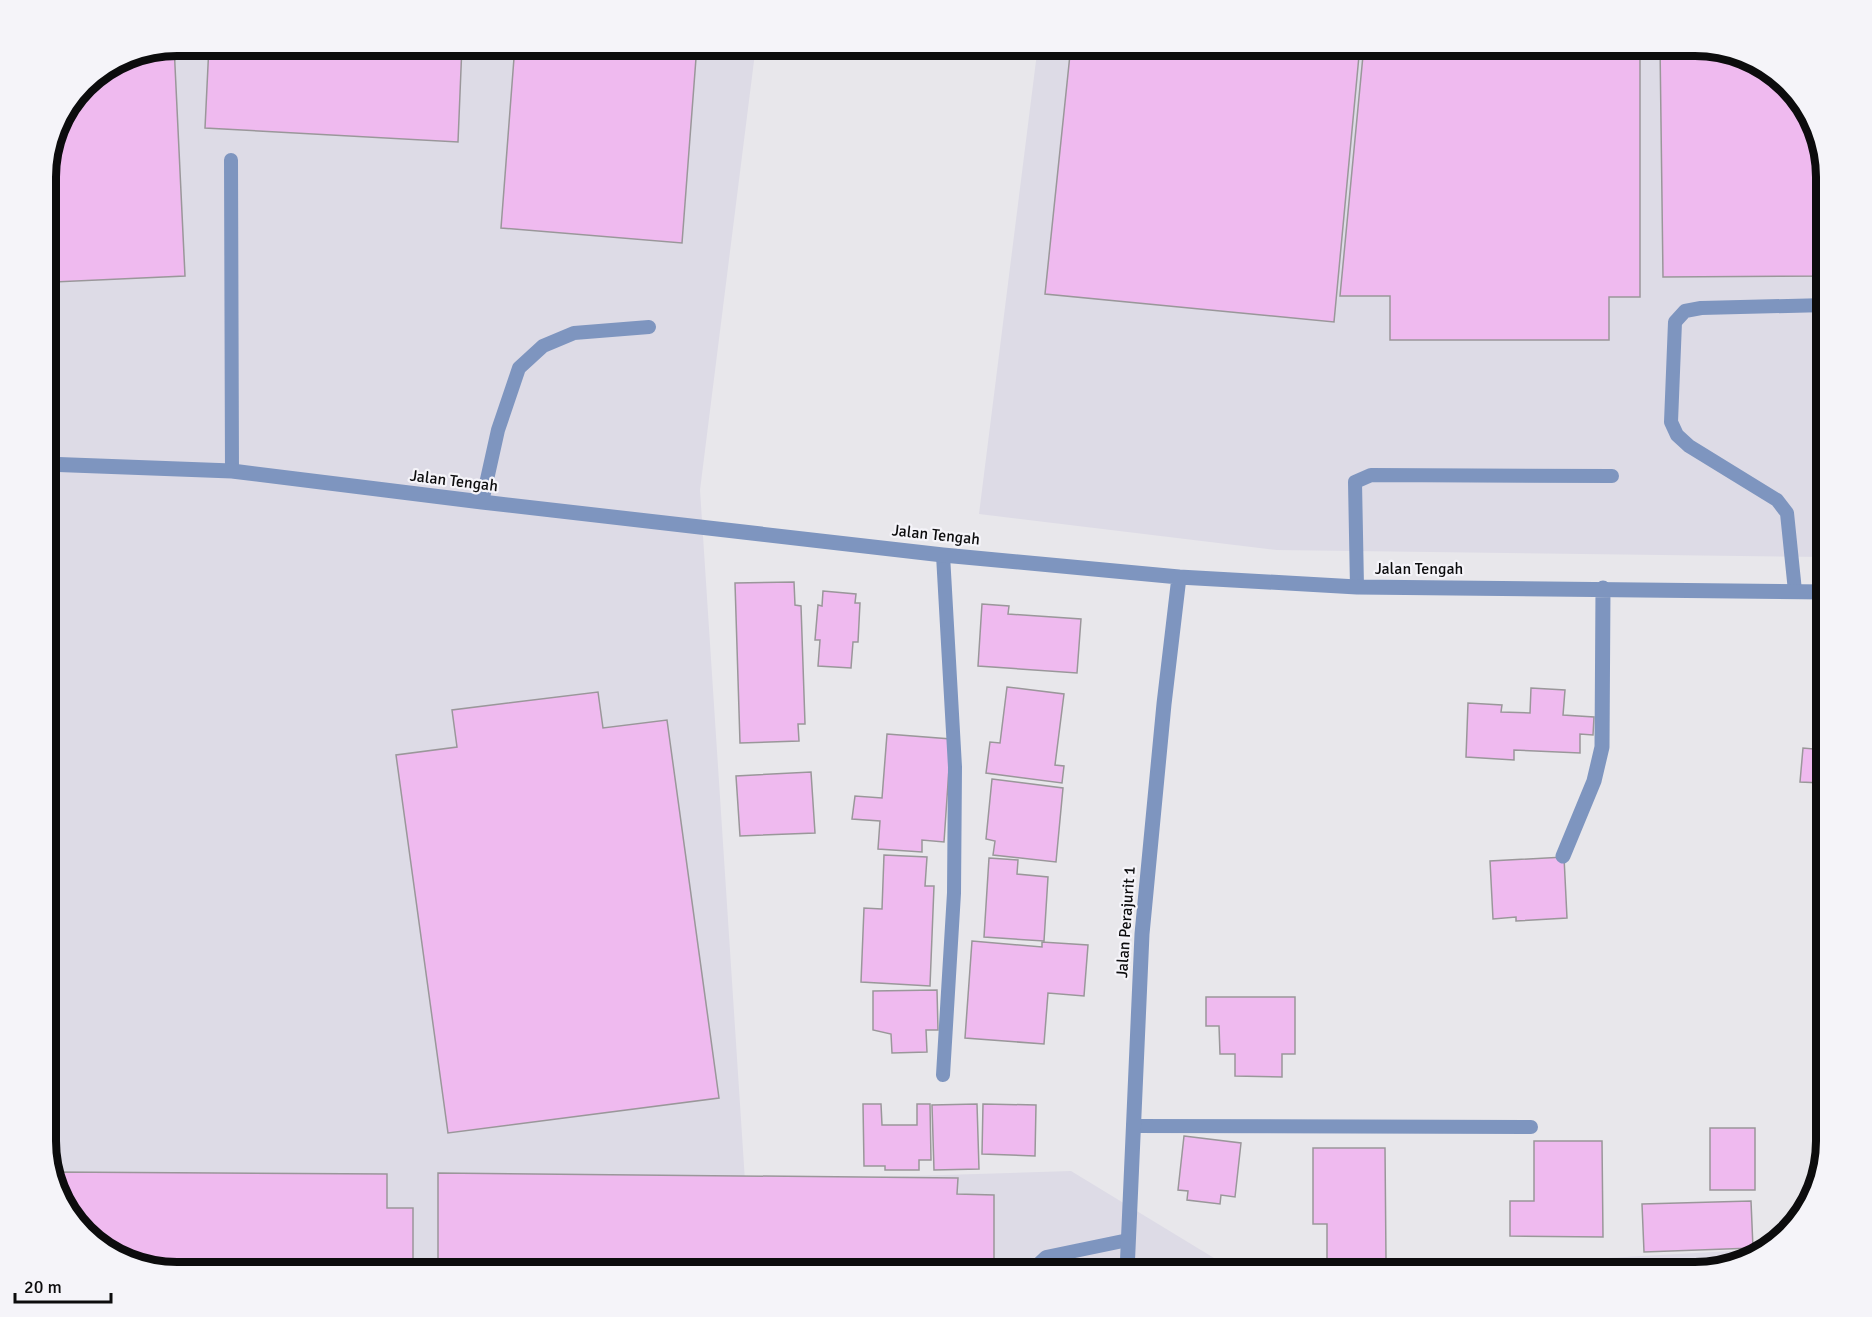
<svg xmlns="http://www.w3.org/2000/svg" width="1872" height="1317" font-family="Signika,sans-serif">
<rect width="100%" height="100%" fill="#e8e7eb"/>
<path fill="#dddbe6" d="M176,45H756L700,490L745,1181L1071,1171L1237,1272H176L97,1245L62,1206L45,1149V167L58,118L89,78L126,55Z
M1038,45H1696L1775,72L1813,118L1827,176V557L1277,550L979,514Z
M1766,1249L1754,1258L1696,1272H1363Z"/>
<path fill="#efbaef" stroke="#9a979a" stroke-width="1.5" d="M174,45L185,276L54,282L48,157L58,118L89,78L126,55Z
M209,45H462L458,142L205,128Z
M515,45H697L682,243L501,228Z
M1071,45H1360L1334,322L1045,294Z
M1364,45H1640V297H1609V340H1390V296H1340Z
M1660,45H1696L1775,72L1813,118L1827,176V276L1663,277Z
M794,582L795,605L801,606L805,724H798L799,741L740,743L735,583Z
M823,591L856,594L855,603H860L858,642H853L851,668L818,666L820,640H815L818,605L822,606Z
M982,604L1009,606L1008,614L1081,619L1077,673L978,666Z
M1007,687L1064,694L1055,765L1064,766L1062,783L986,773L990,742L1000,743Z
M1531,688L1565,690L1563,715L1594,717L1593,735L1580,734V753L1514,750V760L1466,757L1468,703L1502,705L1501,712L1530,713Z
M598,692L603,728L667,720L719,1098L448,1133L396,755L457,747L452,710Z
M1826,723H1827V800L1821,799L1822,783L1800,782L1803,748L1825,750Z
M887,734L951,739L944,842L922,840V852L878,849L880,821L852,819L855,796L882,798Z
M811,772L815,833L740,836L736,776Z
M992,779L1063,788L1056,862L993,855L995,841L986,839Z
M884,855L927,857L925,886H934L930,986L861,982L864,908L882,909Z
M1564,857L1567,918L1516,921V917L1493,919L1490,861Z
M989,858L1018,860L1017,874L1048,877L1044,941L984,937Z
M972,941L1042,947V942L1088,945L1084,996L1048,993L1044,1044L965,1038Z
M937,990L938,1030H926L927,1052L892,1053L891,1034L873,1030V991Z
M1206,997H1295V1054H1282V1077L1235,1076V1054H1220L1219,1026H1206Z
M863,1104H881L882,1125H917V1104H930L931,1160H919V1170H885V1166H864Z
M977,1104L979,1169L934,1170L932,1105Z
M983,1104L1036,1105L1035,1156L982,1154Z
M1710,1128H1755V1190H1710Z
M1184,1136L1241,1143L1235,1197L1221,1195L1220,1204L1187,1200L1188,1191L1178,1190Z
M1534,1141H1602L1603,1237L1510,1236V1201H1534Z
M1313,1148H1385L1386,1259H1327V1224H1313Z
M52,1172L387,1174V1208H413V1272H176L97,1245L62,1206Z
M438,1173L958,1178L957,1194L994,1195V1272H438Z
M1751,1201L1753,1248L1644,1252L1642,1204Z"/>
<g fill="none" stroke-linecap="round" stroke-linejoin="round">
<path stroke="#7e95bf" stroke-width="14" d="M231,160L232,471
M482,502L498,430L519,368L543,346L574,333L649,327
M1357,587L1355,482L1371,475L1612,476
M1795,591L1787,513L1777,500L1689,446L1677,435L1671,422L1675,322L1685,311L1701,308L1827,305
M943,1075L954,893L955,767L943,555
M1133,1126L1531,1127
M1030,1272L1046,1257L1128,1240"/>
<path stroke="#7e95bf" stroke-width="15" d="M45,464L232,471L482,502L943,555L1179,577L1357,587L1827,592
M1563,856L1594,781L1602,747L1603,588
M1127,1272L1142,934L1164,704L1179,577"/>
</g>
<g text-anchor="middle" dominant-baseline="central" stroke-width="4.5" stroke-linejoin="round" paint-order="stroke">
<g font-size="16" fill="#0c0c0d" stroke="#f5f4f9">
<text transform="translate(454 481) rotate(7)">Jalan Tengah</text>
<text transform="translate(936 535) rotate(6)">Jalan Tengah</text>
<text x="1419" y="569">Jalan Tengah</text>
<text transform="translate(1126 922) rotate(-86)">Jalan Perajurit 1</text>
</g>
</g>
<path d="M0 0H1872V1317H0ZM177 56H1695A121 121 0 0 1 1816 177V1141A121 121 0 0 1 1695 1262H177A121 121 0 0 1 56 1141V177A121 121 0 0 1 177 56Z" fill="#f5f4f9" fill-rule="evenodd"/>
<path fill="none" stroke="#0c0c0d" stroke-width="8" d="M177 56H1695A121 121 0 0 1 1816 177V1141A121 121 0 0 1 1695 1262H177A121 121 0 0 1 56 1141V177A121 121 0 0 1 177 56Z"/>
<path d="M15 1293v9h96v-9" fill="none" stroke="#0c0c0d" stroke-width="3"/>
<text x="24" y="1293" font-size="18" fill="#0c0c0d" stroke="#f5f4f9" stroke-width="4.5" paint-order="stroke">20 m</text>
</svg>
